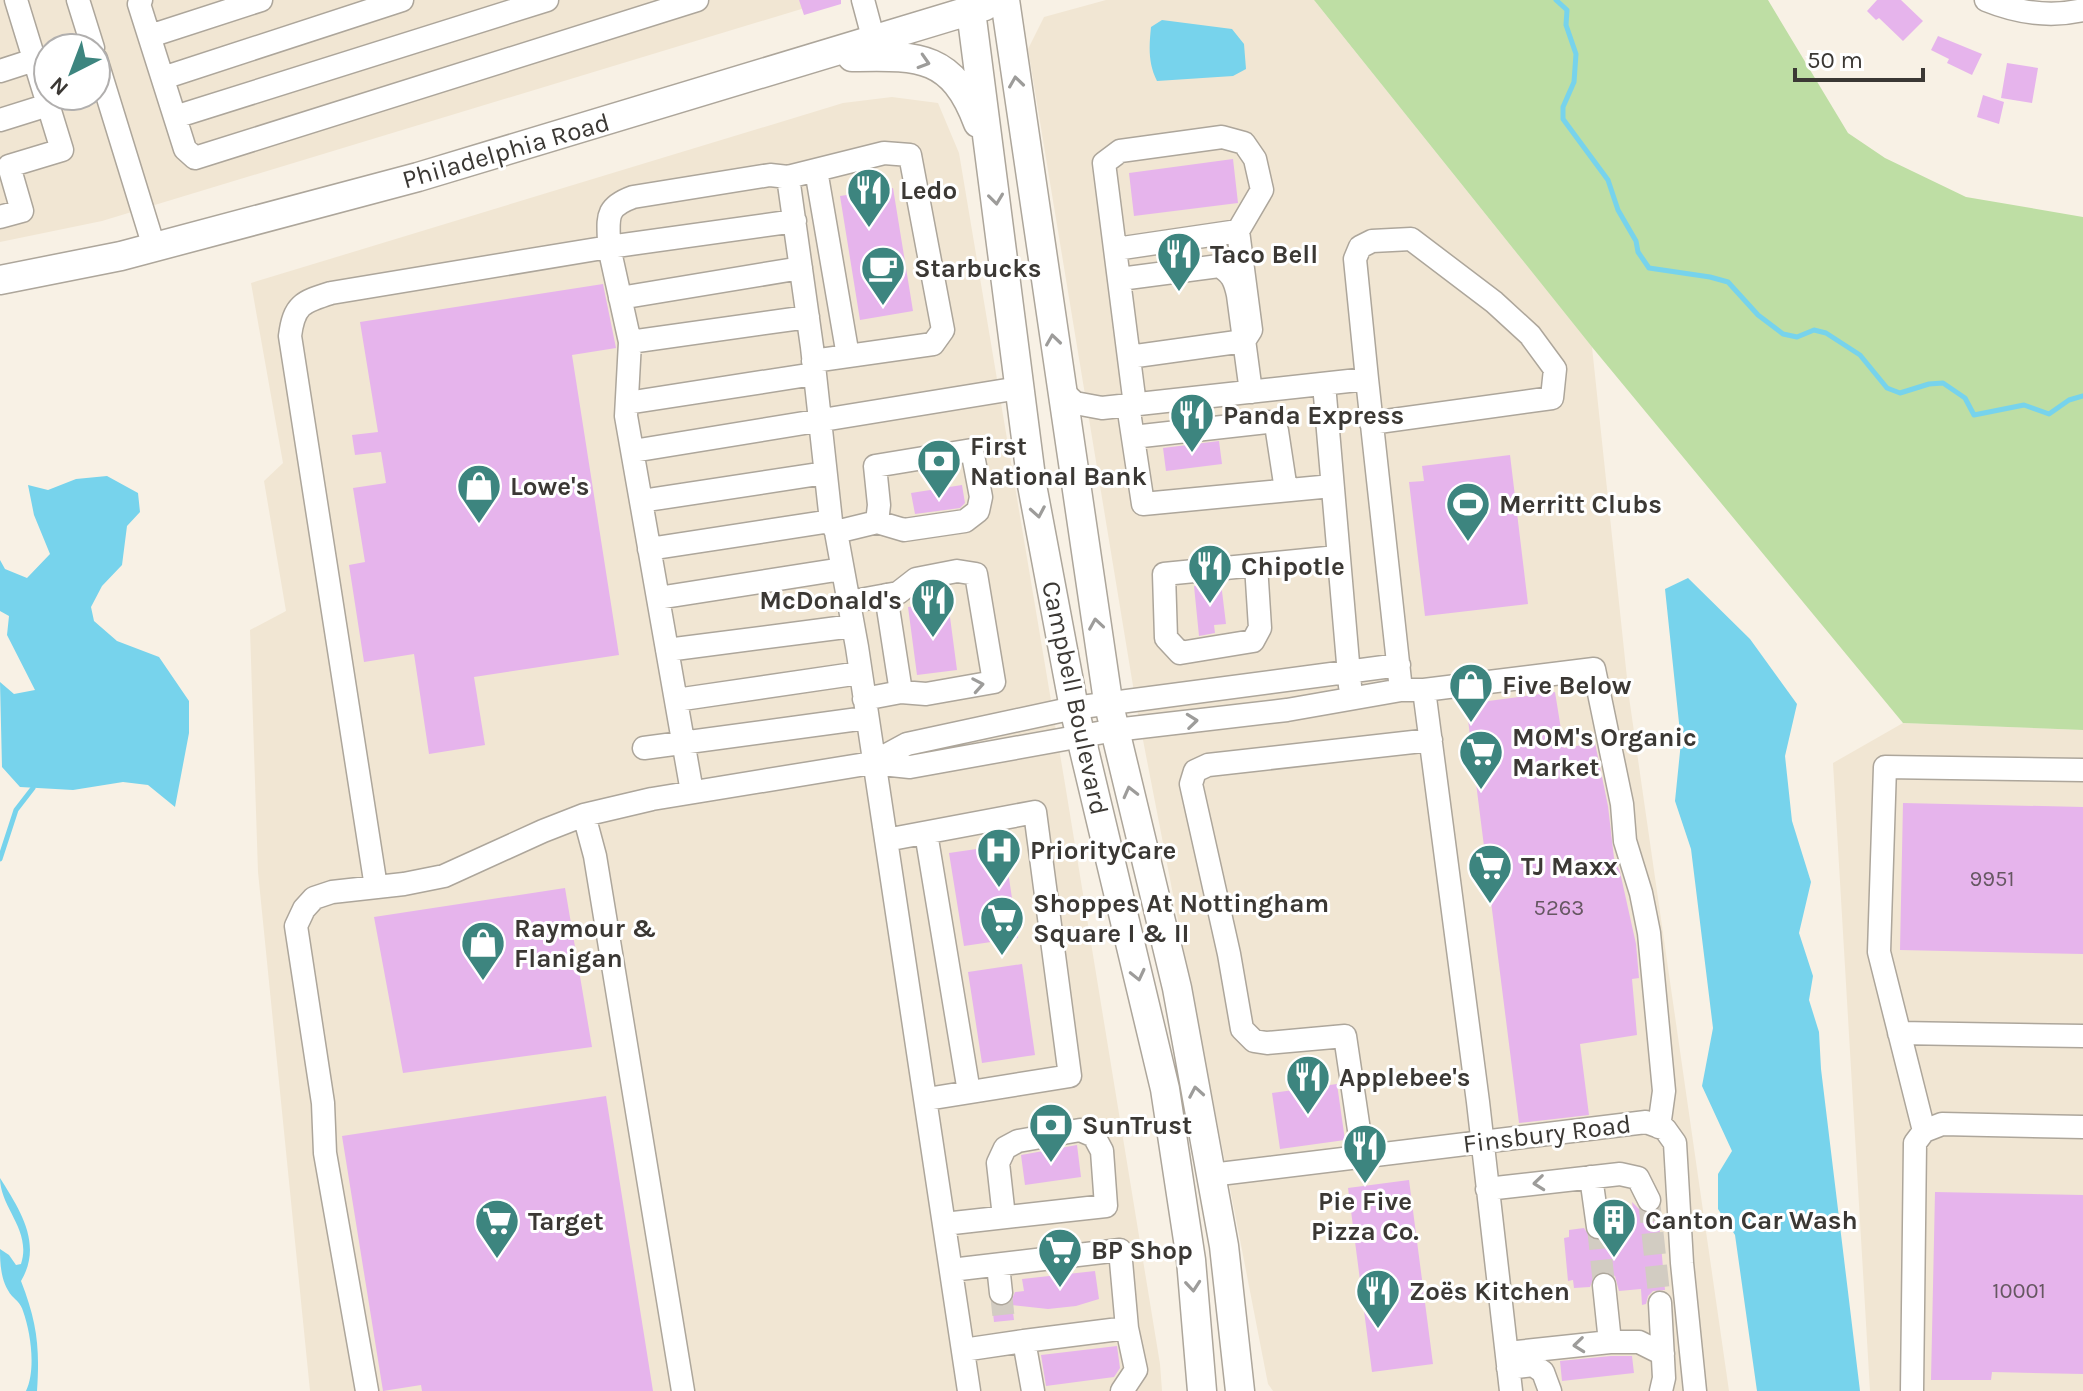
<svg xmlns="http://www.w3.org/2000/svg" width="2083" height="1391" font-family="Karla,sans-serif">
<rect width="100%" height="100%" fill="#f8f1e5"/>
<path fill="#f1e6d3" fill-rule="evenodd" d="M0,0H831L102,221L0,242ZM48,48H96V96H48Z
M1106,0H1314L1592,347L1629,697L1729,1391H1273L1268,1384L1136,704L1028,49L1044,17Z
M892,97L938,103L959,153L1065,784L1160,1364L1162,1391H310L258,872L250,630L286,611L264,481L283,463L251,283L843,103Z
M1903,723L2083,730V1391H1870L1833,763Z"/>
<path fill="#bedea4" d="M1314,0H1768L1848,133L1885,158L1966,197L2083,217V730L1903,723L1592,347Z"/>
<path fill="#77d3ec" d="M1162,20L1232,29L1244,44L1246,69L1233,76L1157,81C1148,63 1149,47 1151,27Z
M107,476L138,493L140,512L127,526L122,565L102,586L91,607L94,621L117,641L159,657L189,701V733L175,807L148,785L123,782L73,790L20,787L2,767L0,682L14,694L35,690L7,635L9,616L0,611V560L5,569L27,578L50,554L34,515L28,485L48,490L76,479Z
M1688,578L1750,639L1797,704L1785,756L1792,821L1811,882L1799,933L1813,976L1809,1000L1819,1032L1821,1069L1860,1391H1757L1735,1235L1718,1209V1174L1732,1151L1702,1086L1713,1028L1691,849L1675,801L1681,742L1665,589Z
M0,1178C20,1210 43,1244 21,1281C37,1322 40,1347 37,1391H26C36,1370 31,1333 23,1311C21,1304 17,1301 12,1296C1,1283 0,1265 0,1249L9,1255L16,1265L21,1264C32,1230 0,1208 0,1178Z"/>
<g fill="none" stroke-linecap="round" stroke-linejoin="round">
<path stroke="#77d3ec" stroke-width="5" d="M1556,0L1567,10L1566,25L1576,54L1574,82L1563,107V119L1608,180L1618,210L1636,241L1638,252L1649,268L1710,277L1728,282L1758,315L1783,334L1797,337L1814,330L1826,333L1860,355L1887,388L1900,393L1929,384L1943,383L1965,398L1974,415L2024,405L2049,414L2069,400L2083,396
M0,859L16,810L33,788"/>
</g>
<path fill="#e6b4ec" d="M799,0H841V4L804,15Z
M1877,0H1901L1923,21L1903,41L1879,18L1876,20L1867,11Z
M1938,36L1982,54L1972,75L1947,63L1949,59L1931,50Z
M2007,63L2038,68L2032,103L2001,98Z
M1983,95L2004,102L1999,124L1977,117Z
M1233,159L1238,203L1134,216L1129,173Z
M893,188L913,311L860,320L840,196Z
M603,284L616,348L572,355L619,655L474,677L485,745L429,754L414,654L364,662L349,565L365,562L353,488L386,483L381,452L355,455L352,435L378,432L360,322Z
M1219,441L1222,464L1166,471L1163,448Z
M1510,455L1528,604L1425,616L1409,482L1424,481L1422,466Z
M962,485L965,503L960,508L915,514L911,493Z
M1221,583L1226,624L1214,625L1215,633L1199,636L1194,586Z
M948,602L957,670L917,675L908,607Z
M1555,692L1564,748L1595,743L1608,806L1614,858L1620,872L1636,944L1639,978L1632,979L1637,1035L1580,1044L1589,1115L1519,1123L1466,704Z
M1903,803L2083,807V954L1900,950Z
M1004,845L1018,938L964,946L949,853Z
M565,888L592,1047L403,1073L374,917Z
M1022,964L1035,1055L982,1063L968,972Z
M1337,1084L1345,1140L1280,1149L1272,1093Z
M606,1096L653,1391H422L421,1385L383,1391L342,1136Z
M1077,1145L1081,1177L1025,1185L1021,1155Z
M1409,1180L1433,1364L1372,1372L1348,1188Z
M1935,1192L2083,1195V1374L1992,1372L1991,1380H1931Z
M1632,1202L1642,1212L1649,1214L1658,1211L1665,1290L1653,1291L1648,1296L1646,1304L1642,1305L1641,1289L1619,1291L1615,1276L1603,1271L1595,1274L1590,1287L1574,1288L1573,1280L1568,1281L1564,1238L1569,1237V1230L1584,1228L1592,1240L1606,1238L1612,1226L1620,1225L1619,1220L1634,1218Z
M1095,1271L1099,1299L1076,1306L1048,1309L1012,1305L1014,1320L994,1322L992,1304L1002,1307L1010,1304L1015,1292L1024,1291L1022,1279Z
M1117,1346L1120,1368L1114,1377L1046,1386L1041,1355Z
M1611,1356H1632L1634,1373L1562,1381L1560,1361Z"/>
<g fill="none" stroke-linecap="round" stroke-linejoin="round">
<path stroke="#d2ccc2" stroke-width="22" stroke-dasharray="22 11" stroke-linecap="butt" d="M1649,1200L1660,1303
M1598,1227L1604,1285
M1001,1293L1004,1321"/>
<g stroke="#ada69b" stroke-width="25">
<path id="minor" d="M78,0L93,48
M141,0L139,4L185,149L195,158L697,0
M863,0L874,41
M1986,0C2018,13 2049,18 2083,10
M150,36L261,0
M96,59L154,247
M0,71L34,60
M163,78L402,0
M175,117L547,0
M0,120L48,105
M816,170L848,356
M788,177L812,347L831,521L836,532L857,647L969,1391
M0,217L22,211L9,166L62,150L16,0
M795,221L609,247C609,219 603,208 633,197L770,175L788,177L884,153L910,155L943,330L933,344L813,361
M1116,249L1238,231
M1120,279L1219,266C1232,273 1235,281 1238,295L1251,392
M620,298L801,268
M630,342L808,317
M1129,357L1244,341
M1367,379L1355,259L1360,247L1372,241L1411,239L1494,302L1530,335L1555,369L1552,398L1371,423
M1324,384L1350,686
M1060,389L1075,403L1102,408L1367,379L1401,690H1424L1594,669L1622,804L1625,841L1641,893L1649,933L1664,1091L1659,1127
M627,403L814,374
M1128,405L1143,504L1332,486
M1135,405L1104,163L1120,151L1222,137L1244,143L1255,159L1262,190L1238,231L1251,330L1244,341
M1133,437L1267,422L1275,424L1277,431L1286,490
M633,451L1019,388
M641,501L825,473
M836,532L877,522L904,530L965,521L978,511L981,497L972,450L875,466L879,505L877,522
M649,549L831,521
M1256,565L1260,628L1253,641L1180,653L1166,638L1164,574L1337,557
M886,595L901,692
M658,598L842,569
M849,602L898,593L916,579L957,571L976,574L994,682L926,694L901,692L864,699
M667,650L853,626
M1424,690L1478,1102L1511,1391
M676,700L860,673
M644,748L866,718
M872,763L907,744L1074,708L1399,665
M584,815L595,856L683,1391
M926,833L969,1092
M886,840L1035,812L1070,1076L927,1099
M376,887L290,336C294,305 302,302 331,293L609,247L630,342L626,416L692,792
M1899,1033L2083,1036
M1924,1131L1879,952L1885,767L2083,770
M1363,1157L1345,1036L1267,1043L1254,1041L1242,1029L1229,954L1191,784L1195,771L1208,765L1431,740
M1211,1175L1646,1122L1665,1129L1675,1143L1682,1263L1695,1391
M1591,1177L1598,1227
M1487,1189L1620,1174L1638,1178L1649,1200
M944,1224L1106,1206L1102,1151L1094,1136L1080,1130L1018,1141L1005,1148L998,1163L1004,1217
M998,1265L1001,1293
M951,1270L1120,1250L1127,1328L1024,1341
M1604,1285L1610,1342
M1660,1303L1664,1378L1661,1391
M963,1350L1024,1341L1033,1391
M1507,1353L1610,1342H1639L1663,1354
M1508,1368L1533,1365L1543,1372L1550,1391
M367,1391L325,1153L323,1103L296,926L304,909L314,898L332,892L404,884L444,876L543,831L584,815L652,799L872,763L910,767L1115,730L1287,710L1401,690
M1122,1391L1136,1370L1127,1328
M1912,1391L1915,1143L1924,1131L1942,1124L2083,1127"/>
</g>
<g stroke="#ada69b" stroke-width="31">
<path id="major" d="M1005,0L1108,701L1177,988L1224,1246L1240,1391
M971,11L1032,485L1074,708L1165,1089L1191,1260L1202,1391
M852,57C917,56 952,53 978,123
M0,280L121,256L418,177L985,6"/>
</g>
<use href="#minor" stroke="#fff" stroke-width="22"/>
<use href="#major" stroke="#fff" stroke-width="28"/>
</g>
<defs><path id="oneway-chevron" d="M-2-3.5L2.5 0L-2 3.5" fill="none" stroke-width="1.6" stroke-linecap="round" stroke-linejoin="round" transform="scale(2)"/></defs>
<g stroke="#9d9c9a">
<use href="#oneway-chevron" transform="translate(924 62) rotate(17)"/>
<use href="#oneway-chevron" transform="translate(1016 82) rotate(-98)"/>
<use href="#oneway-chevron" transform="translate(996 199) rotate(83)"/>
<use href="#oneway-chevron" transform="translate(1053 340) rotate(-98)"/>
<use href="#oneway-chevron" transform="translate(1038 512) rotate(80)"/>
<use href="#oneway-chevron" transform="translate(1096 624) rotate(-99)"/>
<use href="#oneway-chevron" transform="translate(978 685) rotate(-10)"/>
<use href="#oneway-chevron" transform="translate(1192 721) rotate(-6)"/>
<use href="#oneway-chevron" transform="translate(1130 792) rotate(-104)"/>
<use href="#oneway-chevron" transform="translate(1138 975) rotate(77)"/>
<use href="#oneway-chevron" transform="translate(1196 1092) rotate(-100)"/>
<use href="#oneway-chevron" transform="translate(1539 1183) rotate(174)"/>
<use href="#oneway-chevron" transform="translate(1193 1286) rotate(85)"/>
<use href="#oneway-chevron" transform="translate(1579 1345) rotate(174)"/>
</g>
<defs>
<g id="restaurant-pin" transform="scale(2.3)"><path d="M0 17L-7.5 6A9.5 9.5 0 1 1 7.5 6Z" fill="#3d857f" stroke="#fff"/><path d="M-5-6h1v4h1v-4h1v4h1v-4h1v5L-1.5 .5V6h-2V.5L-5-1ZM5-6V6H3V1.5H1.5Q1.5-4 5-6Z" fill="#fff"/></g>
<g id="cafe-pin" transform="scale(2.3)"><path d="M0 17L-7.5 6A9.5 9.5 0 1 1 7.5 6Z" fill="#3d857f" stroke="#fff"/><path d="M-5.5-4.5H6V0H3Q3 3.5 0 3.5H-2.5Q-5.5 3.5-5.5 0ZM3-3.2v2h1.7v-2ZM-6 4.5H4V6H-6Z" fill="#fff"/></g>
<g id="bank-pin" transform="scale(2.3)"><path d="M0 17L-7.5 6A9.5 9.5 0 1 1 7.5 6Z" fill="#3d857f" stroke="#fff"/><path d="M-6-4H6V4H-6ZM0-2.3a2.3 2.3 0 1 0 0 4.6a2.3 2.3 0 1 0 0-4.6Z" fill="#fff"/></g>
<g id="shop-pin" transform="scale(2.3)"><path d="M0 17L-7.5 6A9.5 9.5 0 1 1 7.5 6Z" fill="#3d857f" stroke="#fff"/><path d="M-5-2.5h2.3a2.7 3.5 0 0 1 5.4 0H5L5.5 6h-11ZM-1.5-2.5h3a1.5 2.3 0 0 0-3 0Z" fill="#fff"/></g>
<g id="stadium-pin" transform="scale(2.3)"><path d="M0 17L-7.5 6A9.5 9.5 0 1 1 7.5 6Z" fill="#3d857f" stroke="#fff"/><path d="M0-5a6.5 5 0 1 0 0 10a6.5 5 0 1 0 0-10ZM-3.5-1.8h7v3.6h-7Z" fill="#fff"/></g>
<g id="supermarket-pin" transform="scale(2.3)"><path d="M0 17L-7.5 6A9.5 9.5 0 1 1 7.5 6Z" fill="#3d857f" stroke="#fff"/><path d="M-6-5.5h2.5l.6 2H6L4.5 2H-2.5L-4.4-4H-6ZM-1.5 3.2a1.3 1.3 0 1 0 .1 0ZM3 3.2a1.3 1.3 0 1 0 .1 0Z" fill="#fff"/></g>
<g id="hospital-pin" transform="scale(2.3)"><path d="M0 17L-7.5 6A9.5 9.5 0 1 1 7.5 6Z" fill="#3d857f" stroke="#fff"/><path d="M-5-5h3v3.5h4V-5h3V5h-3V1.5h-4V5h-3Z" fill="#fff"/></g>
<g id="building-pin" transform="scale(2.3)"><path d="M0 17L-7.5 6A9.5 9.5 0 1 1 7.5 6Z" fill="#3d857f" stroke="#fff"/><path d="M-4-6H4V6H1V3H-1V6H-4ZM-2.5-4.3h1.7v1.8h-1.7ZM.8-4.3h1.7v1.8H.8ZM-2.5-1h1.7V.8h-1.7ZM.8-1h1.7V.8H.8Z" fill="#fff"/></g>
</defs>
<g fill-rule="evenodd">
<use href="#restaurant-pin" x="869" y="190"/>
<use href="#restaurant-pin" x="1179" y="254"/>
<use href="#cafe-pin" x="883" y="268"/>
<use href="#restaurant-pin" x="1192" y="415"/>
<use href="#bank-pin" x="939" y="461"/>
<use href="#shop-pin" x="479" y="486"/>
<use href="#stadium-pin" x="1468" y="504"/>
<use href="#restaurant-pin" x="1210" y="566"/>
<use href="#restaurant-pin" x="933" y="600"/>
<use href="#shop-pin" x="1471" y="685"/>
<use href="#supermarket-pin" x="1481" y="752"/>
<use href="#hospital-pin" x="999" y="850"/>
<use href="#supermarket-pin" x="1490" y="866"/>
<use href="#supermarket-pin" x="1002" y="918"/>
<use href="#shop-pin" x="483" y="943"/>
<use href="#restaurant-pin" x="1308" y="1077"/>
<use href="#bank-pin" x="1051" y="1125"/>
<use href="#restaurant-pin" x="1365" y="1146"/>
<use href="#building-pin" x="1614" y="1220"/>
<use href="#supermarket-pin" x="497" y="1221"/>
<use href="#supermarket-pin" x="1060" y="1250"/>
<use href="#restaurant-pin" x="1378" y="1291"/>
</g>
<g text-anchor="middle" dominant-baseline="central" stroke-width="6" stroke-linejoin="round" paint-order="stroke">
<g font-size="22" fill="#665762">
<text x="1992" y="879">9951</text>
<text x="1559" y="908">5263</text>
<text x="2019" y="1291">10001</text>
</g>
<g font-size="26" fill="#3b3834" stroke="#fff">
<text transform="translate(506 151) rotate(-16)">Philadelphia Road</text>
<text transform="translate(1075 698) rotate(78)">Campbell Boulevard</text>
<text transform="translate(1547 1134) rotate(-7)">Finsbury Road</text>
</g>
<g font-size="26" font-weight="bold" fill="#3b3834" stroke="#fff" text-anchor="start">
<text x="900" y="190">Ledo</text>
<text x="1210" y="254">Taco Bell</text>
<text x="914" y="268">Starbucks</text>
<text x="1223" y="415">Panda Express</text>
<text x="970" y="446">First<tspan x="970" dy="30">National Bank</tspan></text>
<text x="510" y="486">Lowe's</text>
<text x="1499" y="504">Merritt Clubs</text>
<text x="1241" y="566">Chipotle</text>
<text x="902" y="600" text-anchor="end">McDonald's</text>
<text x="1502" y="685">Five Below</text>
<text x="1512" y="737">MOM's Organic<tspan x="1512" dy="30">Market</tspan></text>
<text x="1030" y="850">PriorityCare</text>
<text x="1521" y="866">TJ Maxx</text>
<text x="1033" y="903">Shoppes At Nottingham<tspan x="1033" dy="30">Square I &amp; II</tspan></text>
<text x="514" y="928">Raymour &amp;<tspan x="514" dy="30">Flanigan</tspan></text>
<text x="1339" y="1077">Applebee's</text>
<text x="1082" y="1125">SunTrust</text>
<text x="1365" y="1201" text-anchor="middle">Pie Five<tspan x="1365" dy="30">Pizza Co.</tspan></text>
<text x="1645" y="1220">Canton Car Wash</text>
<text x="528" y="1221">Target</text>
<text x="1091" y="1250">BP Shop</text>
<text x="1409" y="1291">Zoës Kitchen</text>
</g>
</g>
<g transform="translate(72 72) rotate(222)"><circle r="38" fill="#ffffff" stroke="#b1afae" stroke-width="2"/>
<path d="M0-6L14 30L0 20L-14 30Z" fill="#3d857f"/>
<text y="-12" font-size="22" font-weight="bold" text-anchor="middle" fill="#3b3834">N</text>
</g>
<path d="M1795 68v12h128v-12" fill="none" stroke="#3b3834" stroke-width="4"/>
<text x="1807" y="68" font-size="24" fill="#3b3834" stroke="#ffffff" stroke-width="6" paint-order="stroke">50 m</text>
</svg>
